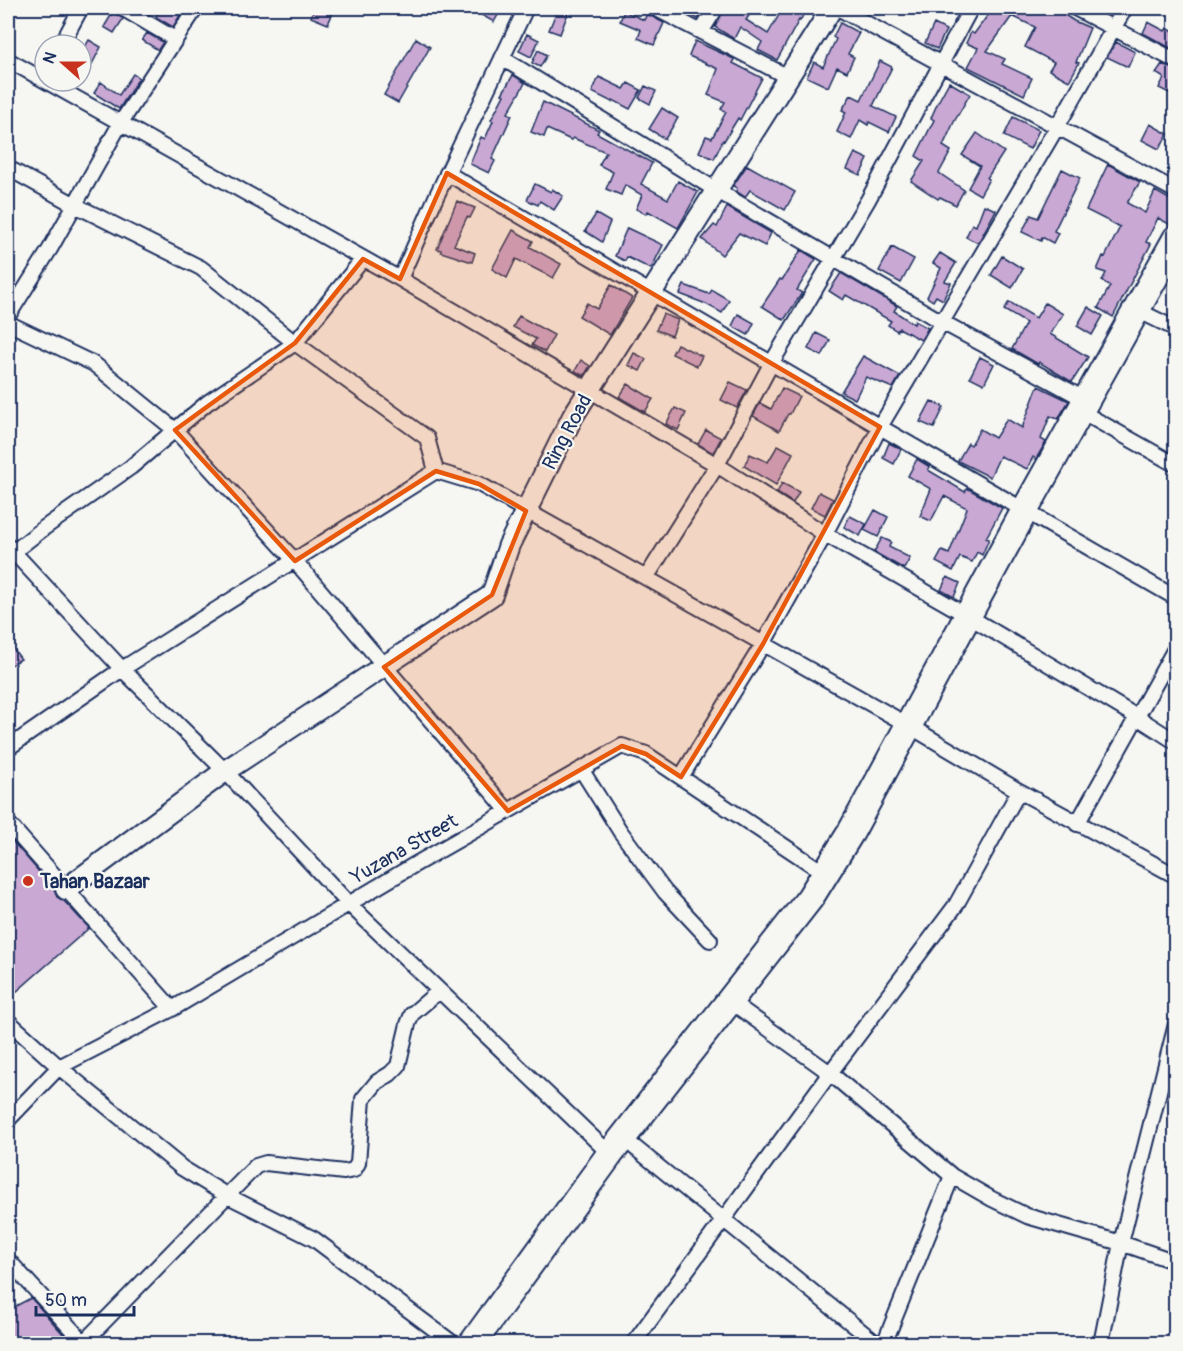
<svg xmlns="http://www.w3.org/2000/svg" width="1183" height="1351" font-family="Pangolin,sans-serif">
<rect width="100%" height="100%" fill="#f6f6f2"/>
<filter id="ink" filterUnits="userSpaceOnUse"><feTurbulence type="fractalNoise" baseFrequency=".0167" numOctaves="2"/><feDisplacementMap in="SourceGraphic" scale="12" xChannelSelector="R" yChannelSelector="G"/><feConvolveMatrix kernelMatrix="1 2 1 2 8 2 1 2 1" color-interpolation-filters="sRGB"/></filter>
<g filter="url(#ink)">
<path fill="#c9a8d3" stroke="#1b2f5e" stroke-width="1.5" d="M160,8H173L182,12L173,27L156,17Z
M314,8H335L328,24L311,17Z
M469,8H502L494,22Z
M558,8H570L560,34L549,30Z
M678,8H706L698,19Z
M725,8H754L746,20L768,34L783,8H807L800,21L799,20L777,60L758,50L762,42L740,27L734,39L715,27Z
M993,8H1054L1074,21L1090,28L1076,62L1079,63L1069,81L1049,70L1054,62L1025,47L1035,27L1012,16L987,51L1005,59L1002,64L1032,78L1024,95L968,67L978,48L966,43L971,32L974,34Z
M624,11L644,20L647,14L664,23L654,45L638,38L641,30L620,21Z
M113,12L123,19L114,33L104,27Z
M1148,22L1165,31L1167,28L1176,33V51L1143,33Z
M840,23L859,33L848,54L854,57L847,72L837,67L828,87L807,77L814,62L823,67L836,39L833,37Z
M934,24L946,30L937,49L925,43Z
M147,33L163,42L158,50L142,40Z
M527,34L539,40L531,57L519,51Z
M416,38L430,47L398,103L384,95Z
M89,40L101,47L92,64L81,58V54Z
M695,41L734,59L733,63L762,78L740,120L738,118L724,141L723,140L714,159L699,152L706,136L712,138L726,112L721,109L725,102L708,95L718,69L689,56Z
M1116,42L1135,52L1128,67L1107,57Z
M538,50L547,55L540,67L532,63Z
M880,61L892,67L873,106L896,117L889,132L869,122L868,125L860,120L851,139L837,132L846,112L842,110L851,95L861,100Z
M1162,64L1176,70V84L1171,94L1159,88L1164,78L1156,73Z
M133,74L139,78L119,109L94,93L101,82L119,95Z
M513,75L525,83L508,113L512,115L492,159L495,161L489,173L470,164L481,137L485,139L493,121L491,120L504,95L502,94Z
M599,77L624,89L628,83L641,90L630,109L613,100L612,102L592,92Z
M949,82L970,94L954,122L943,146L951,151L939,173L964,190L956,205L940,197L938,199L911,181L924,161L916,156L934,120L931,118L938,102Z
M645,86L656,91L650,104L639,98Z
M543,102L599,130L597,133L652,163L641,184L668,199L678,181L698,192L678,228L648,211L646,214L636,209L642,195L625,185L621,195L606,189L613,172L599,165L606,152L573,138L571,140L547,129L544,137L531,132Z
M662,108L678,118L665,139L649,129Z
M1013,117L1039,130L1030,149L1004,136Z
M1150,124L1168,134L1159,149L1142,140Z
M977,133L1004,152L987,178L989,179L980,195L968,188L980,166L962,155Z
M855,153L868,159L860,175L847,169Z
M1108,164L1140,182L1127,203L1145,213L1155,191L1176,203V216L1171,225L1158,218L1146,242L1151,244L1113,317L1098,308L1110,286L1102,281L1106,273L1097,270L1103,256L1105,257L1120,227L1086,210Z
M747,165L795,192L785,210L750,190L745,197L736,191L737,188L733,186Z
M1062,169L1080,178L1054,231L1058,233L1053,243L1042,237L1041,241L1022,232L1031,215L1038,218Z
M535,184L551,192L552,189L563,196L554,210L540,201L538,205L527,200Z
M457,201L475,208L470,218L467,217L454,245L475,253L472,262L441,252V250L437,249Z
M984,205L996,210L978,243L966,237L972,224L976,226Z
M727,207L771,233L765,246L739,233L722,255L702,239L714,225L717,227Z
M596,214L610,222L602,242L585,231Z
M627,228L663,245L651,269L627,257L625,261L615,256Z
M513,230L533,241L530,247L561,264L553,278L516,259L507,278L492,269Z
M892,247L914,259L901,283L879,271Z
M801,250L816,259L797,290L802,293L784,320L762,306L780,279L782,280Z
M940,253L956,263L945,281L951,283L943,300L936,296L933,301L927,297L941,268L933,263Z
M1002,256L1023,269L1012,288L991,275Z
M841,273L897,306L894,311L914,324L915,321L928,328L921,340L899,328L897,331L888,325L891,321L846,295L843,300L829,291Z
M611,285L632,298L610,335L579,316L587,303L597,309Z
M684,285L709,294L712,290L729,300L722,313L706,304L680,294Z
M1009,302L1036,318L1045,303L1063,314L1050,334L1088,357L1072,382L1039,362L1038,364L1012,349L1026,323L1004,310Z
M1088,307L1103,316L1092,335L1077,326Z
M663,314L678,320L672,336L656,330Z
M738,314L754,323L748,335L732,326Z
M519,316L554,335L545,352L532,345L536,339L513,327Z
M816,333L830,340L822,356L808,349Z
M677,344L702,356L697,366L672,354Z
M634,353L646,359L640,371L628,365Z
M863,356L900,376L893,388L866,377L855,399L841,392Z
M980,357L994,364L984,384L970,377Z
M581,360L590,366L584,376L575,371Z
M730,382L747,390L737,408L721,400Z
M628,384L653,399L645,412L619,397Z
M1038,386L1069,401L1058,419L1050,416L1041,439L1046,442L1036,459L1033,457L1027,469L1000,456L990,477L958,461L968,443L971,445L980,429L995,438L1007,419L1022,428Z
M782,388L799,396L790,414H788L779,431L753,416L760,403L771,409Z
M931,401L944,407L934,428L920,422Z
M675,408L686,413L678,430L666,424Z
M706,430L721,438L713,453L698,444Z
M889,443L901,449L894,464L883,458Z
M778,445L793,453L776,485L744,466L750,454L768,462Z
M917,459L930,467L928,470L965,492L967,488L1002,508L986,538L989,539L982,555L977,552L972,562L960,557L953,571L936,562L942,551L949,554L967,508L944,496L931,521L920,516L931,489L908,476Z
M782,483L799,492L793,503L777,493Z
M819,492L833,499L825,515L811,508Z
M875,510L888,517L878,537L864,530Z
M850,516L866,524L860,536L844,527Z
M882,538L891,542L889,547L910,558L904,569L874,552Z
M947,577L960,583L954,597L941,590Z
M8,642L21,659L8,667Z
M8,836L54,889L57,897L64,901L89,928L8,999Z
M31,1298L72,1344H8V1310Z"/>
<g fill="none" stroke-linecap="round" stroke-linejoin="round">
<g stroke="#1b2f5e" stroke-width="18">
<path id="street" d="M122,8L175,39
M655,8L788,77
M838,8L1176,191
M1075,8L1176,61
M701,32L716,8
M61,45L81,8
M502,58L716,190L942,322L1086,400
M8,60L400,279L717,465L825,534L968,616L1137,717L1176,742
M8,168L75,205L201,268L295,343L427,438L436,471
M447,173L880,427L1176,598
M400,279L436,197L526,8
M1137,310L1176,329
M8,316L50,249L120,124L196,8
M8,323L94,364L175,430L295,561L508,811
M1080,411L1176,465
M8,546L122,669L225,771L349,904L610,1154
M8,556L44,528L131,467L207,403L295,343L363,259
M646,578L717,465L771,364L868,200L971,8
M8,748L122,669L436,471L479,484L908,725L1019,791L1176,876
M581,769L620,831L665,892L710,940
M681,777L763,644L825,534L880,427L1057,127L1125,8
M8,823L172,1009
M1077,824L1176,647
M730,1001L830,1073L952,1176L884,1344
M8,1021L59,1067L182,1168L226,1195L314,1239L454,1344
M8,1120L59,1067L172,1009L414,865L622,746L646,754L826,874
M623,1138L877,1344
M952,1176L992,1199L1027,1216L1121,1243L1176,1262
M8,1260L85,1344
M84,1342L256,1166L266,1163L344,1172L354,1170L358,1163L363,1099L377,1082L390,1074L398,1066L408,1024L412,1014L439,991
M633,1344L830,1073L956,905L1019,791
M1101,1344L1121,1243L1176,1024"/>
</g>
<g stroke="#1b2f5e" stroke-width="24">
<path id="secondary" d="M66,889L225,771L492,595L509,545L573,416L832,8"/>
</g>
<g stroke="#1b2f5e" stroke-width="30">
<path id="highway" d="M472,1344L610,1154L810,898L851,832L1025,510L1176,239"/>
</g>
<use href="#street" stroke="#f6f6f2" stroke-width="14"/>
<use href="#secondary" stroke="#f6f6f2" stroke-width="20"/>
<use href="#highway" stroke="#f6f6f2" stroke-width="26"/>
</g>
</g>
<path fill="#e8590c" fill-opacity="0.2" stroke="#e8590c" stroke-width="4.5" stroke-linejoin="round" d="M447,173L880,427L763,644L681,777L646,754L622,746L508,811L384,667L492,595L526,511L479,484L436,471L295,561L175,430L295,343L363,259L400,279Z"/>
<circle fill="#c8321e" stroke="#f6f6f2" stroke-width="2" cx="28" cy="881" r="6"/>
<g text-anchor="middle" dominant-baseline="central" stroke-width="4.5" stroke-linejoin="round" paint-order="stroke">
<g font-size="20" fill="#1b2f5e" stroke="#f6f6f2">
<text transform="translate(567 432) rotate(-62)">Ring Road</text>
<text transform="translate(404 849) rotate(-30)">Yuzana Street</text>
</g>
<g font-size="20" font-weight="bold" fill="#1b2f5e" stroke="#f6f6f2" text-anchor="start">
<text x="40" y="881">Tahan Bazaar</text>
</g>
</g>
<rect width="1183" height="1351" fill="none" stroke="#f6f6f2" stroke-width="30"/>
<rect x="15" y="15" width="1153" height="1321" fill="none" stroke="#1b2f5e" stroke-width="2" filter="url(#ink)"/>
<g transform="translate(63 63) rotate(291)"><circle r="28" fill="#f6f6f2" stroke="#9ea6b7" stroke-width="1.5"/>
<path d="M0-4.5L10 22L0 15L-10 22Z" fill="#c8321e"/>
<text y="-9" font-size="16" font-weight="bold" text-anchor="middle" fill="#1b2f5e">N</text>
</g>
<path d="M36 1306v9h98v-9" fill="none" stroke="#1b2f5e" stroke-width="3"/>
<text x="45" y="1306" font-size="18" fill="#1b2f5e" stroke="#f6f6f2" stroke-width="4.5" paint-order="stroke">50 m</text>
</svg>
